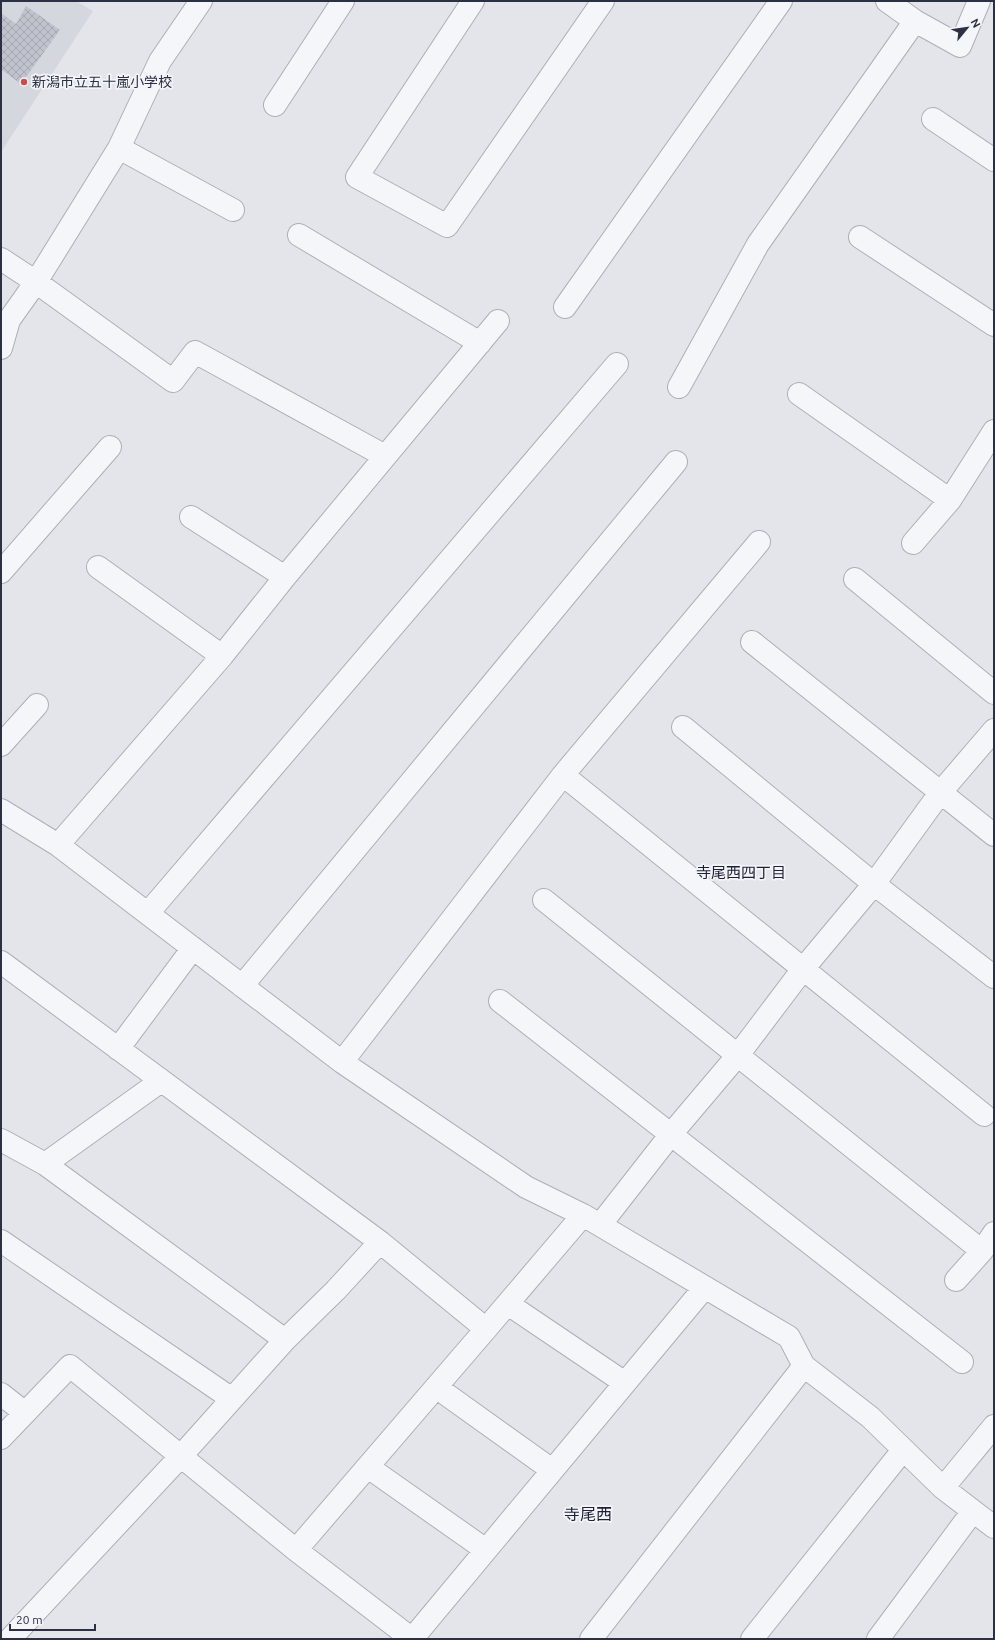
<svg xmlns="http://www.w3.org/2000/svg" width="995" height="1640" font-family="Ubuntu,'Noto Sans JP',sans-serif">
<defs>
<pattern id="building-cross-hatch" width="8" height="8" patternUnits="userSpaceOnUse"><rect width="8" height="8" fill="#c0c3cd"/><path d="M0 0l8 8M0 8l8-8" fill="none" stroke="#a5a8b1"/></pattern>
</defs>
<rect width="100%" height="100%" fill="#e3e5ea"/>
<path fill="#d5d7df" d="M1,1H76L93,11L1,152Z"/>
<path fill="url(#building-cross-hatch)" d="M26,6L60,30L21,84L1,69V13L16,24Z"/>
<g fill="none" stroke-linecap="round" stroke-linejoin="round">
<g stroke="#acafb8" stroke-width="24">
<path id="minor" d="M473,1L357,177L447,226L603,1
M887,1L915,21L960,46L979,1
M275,105L343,1
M933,119L994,160
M119,148L233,210
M299,235L480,343
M860,237L994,325
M1,259L36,282L173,381L195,352L385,456
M565,307L781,1
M1,348L9,320L36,282L119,148L160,61L201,1
M679,387L758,244L915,21
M799,394L950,500
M191,517L285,577
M913,543L950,500L994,431
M98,567L222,656
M1,572L110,447
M855,579L994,693
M752,642L994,835
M683,727L874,884L994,977
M1,745L37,705
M563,775L984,1115
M1,810L58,845L342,1062L526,1187L583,1215L789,1337L804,1366L870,1417L943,1488L994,1527
M58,845L222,656L285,577L498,321
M544,900L982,1251
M148,913L617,364
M1,962L380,1242
M242,986L676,462
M500,1001L962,1362
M118,1049L193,948
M342,1062L563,775L759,542
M1,1140L45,1164L285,1340
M45,1164L161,1081
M600,1225L672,1133L738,1055L803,969L874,884L940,793L994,730
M1,1241L232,1399
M956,1280L982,1251L994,1233
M508,1304L625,1383
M436,1387L552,1470
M1,1394L25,1413
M1,1438L70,1366L296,1550L486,1329
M368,1467L486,1550
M943,1488L994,1426
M296,1550L412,1639
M10,1639L181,1456L285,1340L336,1290L380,1242L486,1329L583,1215
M412,1639L705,1287
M591,1639L804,1366
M752,1639L903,1450
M878,1639L973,1511"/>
</g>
<use href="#minor" stroke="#f5f6f9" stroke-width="22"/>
</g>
<circle fill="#ca4d4d" stroke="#f2f4f8" stroke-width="1.5" cx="24" cy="82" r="4"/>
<g text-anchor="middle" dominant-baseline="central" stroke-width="3.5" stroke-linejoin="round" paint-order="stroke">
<g font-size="14" fill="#2b3042" stroke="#f2f4f8" text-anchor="start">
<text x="32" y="82">新潟市立五十嵐小学校</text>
</g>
<g font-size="15" fill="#1d2133" stroke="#f2f4f8">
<text x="741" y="872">寺尾西四丁目</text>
</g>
<g font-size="16" fill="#1d2133" stroke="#f2f4f8">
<text x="588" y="1514">寺尾西</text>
</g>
</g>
<rect width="995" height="1640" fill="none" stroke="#2b3042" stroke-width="4"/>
<g transform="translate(967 28) rotate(61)" stroke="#f2f4f8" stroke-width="3" paint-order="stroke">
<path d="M0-3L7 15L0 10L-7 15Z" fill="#2b3042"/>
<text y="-6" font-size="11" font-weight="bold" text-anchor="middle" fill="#2b3042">N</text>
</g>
<path d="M10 1624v6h85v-6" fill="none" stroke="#2b3042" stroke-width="2"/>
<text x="16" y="1624" font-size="12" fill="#2b3042" stroke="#f2f4f8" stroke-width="3" paint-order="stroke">20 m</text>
</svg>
